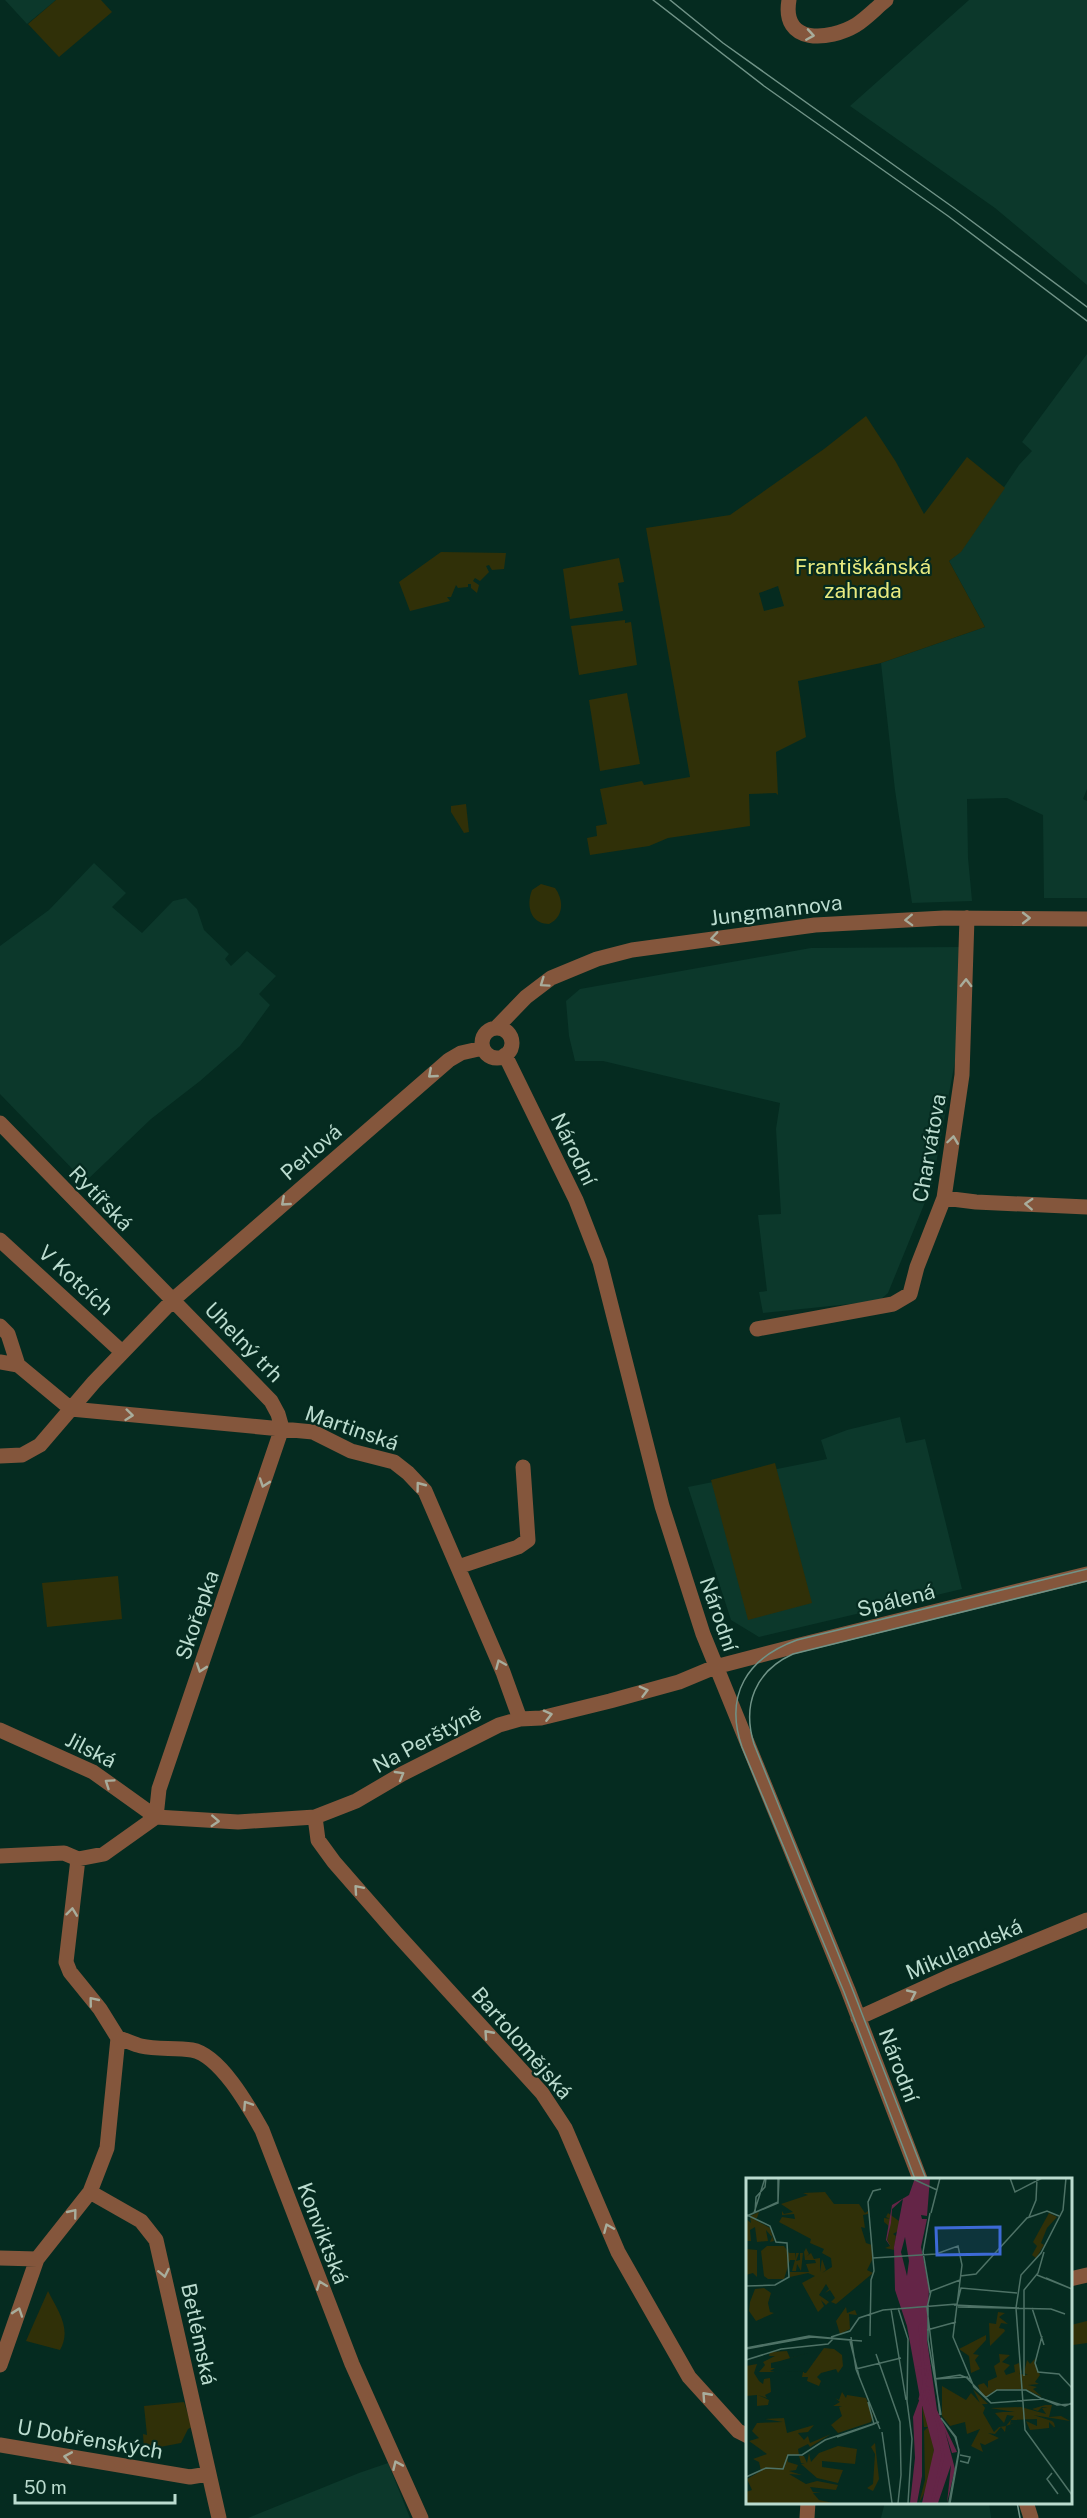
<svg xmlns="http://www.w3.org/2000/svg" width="1087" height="2518" font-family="'Public Sans',sans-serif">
<rect width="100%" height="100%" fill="#052b20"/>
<path fill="#0c382b" d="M5,0H56L27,24Z
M969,0H1087V285L995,208L850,106Z
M1087,354V789L1083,799L1087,801V898H1044L1043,815L1007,798L967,799L968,858L972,901L912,903L895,790L881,663L985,627L949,561L961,551L1019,465L1032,451L1022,442Z
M94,863L126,893L112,907L142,933L173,901L186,898L197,909L204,930L229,954L225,959L231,966L247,951L276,976L259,994L270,1005L240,1046L200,1081L151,1119L85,1182L0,1094V946L49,910Z
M962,947L961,1029L932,1185L888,1293L879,1301L763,1313L759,1292L767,1291L758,1215L781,1214L776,1129L780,1103L603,1061H575L569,1036L566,1001L580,989L811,948Z
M900,1417L906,1443L925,1439L962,1589L759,1637L731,1620L688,1487L827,1459L821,1440L847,1430Z
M388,2463L410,2518H248L359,2473Z
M885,2502H989L991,2518H881Z"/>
<path fill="#303008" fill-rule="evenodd" d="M56,0H101L112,12L59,57L28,24Z
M866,416L896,462L924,514L967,457L1005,488L961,552L949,561L985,627L881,663L798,681L806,737L776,752L778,795L776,793L749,794L750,826L668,838L649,846L590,855L587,838L597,836L596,826L607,824L600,789L642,781L644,785L690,777L646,528L730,515L824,449ZM778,586L784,606L764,611L759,593Z
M441,552L506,553L504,569L492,570L489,565L486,566L489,572L480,581L475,578L473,581L479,585L477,593L471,588V584H468V587L458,588L456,585L451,597H447L450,601L410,611L399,582Z
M619,558L624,582L618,583L623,611L570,619L563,569Z
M625,620V623L631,622L637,665L579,675L571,626Z
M627,693L640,764L600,771L589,700Z
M466,804L469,832L464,833L451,812V806Z
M541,884L555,888C564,900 564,917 549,924C530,924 526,905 532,890Z
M775,1463L812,1603L748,1620L711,1480Z
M118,1576L122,1619L47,1627L42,1583Z
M48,2291C58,2311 72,2329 60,2350L26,2341Z
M1087,2321V2343L1073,2345L1071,2325Z
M184,2402L192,2427L188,2429L181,2443L144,2450L143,2434L147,2435L144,2406Z"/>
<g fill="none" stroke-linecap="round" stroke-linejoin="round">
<path stroke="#84563c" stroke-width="15" d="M789,0C781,45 829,41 856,25C867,18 876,8 886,0
M496,1028L526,997L551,978L597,959L632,950L815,925L944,918L1087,919
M482 1043a15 15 0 1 1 30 0a15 15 0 1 1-30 0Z
M505,1055L576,1200L600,1262L662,1506L703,1634L848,1990L920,2179
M0,1123L271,1401L278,1414L282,1428
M944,1198L976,1202L1087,1207
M0,1240L122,1352
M0,1326L8,1334L18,1365
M757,1329L893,1304L910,1294L917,1267L944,1198L962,1075L967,918
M0,1362L18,1365L71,1409
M71,1409L313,1432L351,1451L394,1462L408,1473L425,1491L503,1672L520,1719
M0,1456L22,1455L40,1445L94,1382L174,1299L449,1060L461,1053L483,1048
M458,1567L518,1547L528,1540L523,1467
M0,1730L93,1772L156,1817
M156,1817L238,1822L315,1817L356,1801L402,1774L499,1725L520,1719L541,1718L610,1701L679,1682L715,1667L800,1645L1087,1574
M156,1817L159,1789L282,1428
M315,1817L318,1840L334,1862L396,1933L542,2093L565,2128L618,2252L689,2377L738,2431L748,2436
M0,1856L64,1853L78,1859L104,1854L156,1817
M858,2018L948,1977L1087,1920
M118,2038C126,2040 133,2044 141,2046C157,2050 175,2047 192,2050C220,2055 249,2107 262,2130L352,2364L421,2518
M90,2192L141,2221L156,2240L219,2518
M0,2258L37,2259
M1070,2279L1087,2275
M0,2365L37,2259L90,2192L107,2148L118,2038L100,2009L70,1972L66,1962L78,1859
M0,2445L190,2477L208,2474
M1026,2502L1031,2518
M807,2518L808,2502"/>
<path stroke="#709387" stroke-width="1.5" d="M653,0L764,86L948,216L1087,321
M670,0L723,43L954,208L1087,307
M915,2179L844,1992L742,1747C724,1695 747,1658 797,1640L1087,1569
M926,2179L852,1988L754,1744C742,1705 755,1671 793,1654L1087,1581
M1017,2502L1020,2518"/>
</g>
<defs><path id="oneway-chevron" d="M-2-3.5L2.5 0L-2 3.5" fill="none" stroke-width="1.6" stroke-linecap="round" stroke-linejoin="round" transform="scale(1.5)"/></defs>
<g stroke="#a8ad9c">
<use href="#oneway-chevron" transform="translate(810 35) rotate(9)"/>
<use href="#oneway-chevron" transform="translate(1026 918)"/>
<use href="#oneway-chevron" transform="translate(909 920) rotate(178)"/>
<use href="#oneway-chevron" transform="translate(715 938) rotate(172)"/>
<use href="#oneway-chevron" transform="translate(544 983) rotate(145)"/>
<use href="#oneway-chevron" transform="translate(966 983) rotate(-89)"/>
<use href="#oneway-chevron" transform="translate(432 1074) rotate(139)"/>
<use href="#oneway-chevron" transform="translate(953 1140) rotate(-82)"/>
<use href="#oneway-chevron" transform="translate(285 1202) rotate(139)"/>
<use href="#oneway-chevron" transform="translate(1029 1204) rotate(-177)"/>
<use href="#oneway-chevron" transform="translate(129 1415) rotate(6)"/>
<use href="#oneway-chevron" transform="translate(264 1483) rotate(109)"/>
<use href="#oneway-chevron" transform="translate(420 1486) rotate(-127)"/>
<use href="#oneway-chevron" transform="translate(500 1664) rotate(-113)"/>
<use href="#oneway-chevron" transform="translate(201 1668) rotate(109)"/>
<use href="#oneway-chevron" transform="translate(644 1691) rotate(-15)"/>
<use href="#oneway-chevron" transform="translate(548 1715) rotate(-14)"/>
<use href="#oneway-chevron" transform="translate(400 1775) rotate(-30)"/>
<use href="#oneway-chevron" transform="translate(109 1783) rotate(-146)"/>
<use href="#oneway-chevron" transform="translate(215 1821) rotate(3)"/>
<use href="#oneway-chevron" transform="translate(358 1889) rotate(-131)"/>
<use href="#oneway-chevron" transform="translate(72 1912) rotate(-83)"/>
<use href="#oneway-chevron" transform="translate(912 1994) rotate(-25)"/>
<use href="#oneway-chevron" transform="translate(93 2001) rotate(-129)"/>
<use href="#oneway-chevron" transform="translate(488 2034) rotate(-132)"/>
<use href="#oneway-chevron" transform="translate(247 2105) rotate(-123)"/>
<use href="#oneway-chevron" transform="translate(73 2213) rotate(-51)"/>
<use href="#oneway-chevron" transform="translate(608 2228) rotate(-113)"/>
<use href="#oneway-chevron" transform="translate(164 2273) rotate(78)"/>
<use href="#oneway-chevron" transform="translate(321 2285) rotate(-111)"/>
<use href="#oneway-chevron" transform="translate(18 2312) rotate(-71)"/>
<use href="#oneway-chevron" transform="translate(706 2396) rotate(-132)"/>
<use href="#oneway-chevron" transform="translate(68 2457) rotate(-170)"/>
<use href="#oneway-chevron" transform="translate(397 2465) rotate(-114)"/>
</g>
<g text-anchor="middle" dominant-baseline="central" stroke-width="4.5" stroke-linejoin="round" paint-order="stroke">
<g font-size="21" fill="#e8ea7f" stroke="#052b20">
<text x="863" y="566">Františkánská<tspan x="863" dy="24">zahrada</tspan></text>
</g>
<g font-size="21" fill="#bbdccf" stroke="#052b20">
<text transform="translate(776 910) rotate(-7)">Jungmannova</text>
<text transform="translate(929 1148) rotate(-80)">Charvátova</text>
<text transform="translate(574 1149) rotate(64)">Národní</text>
<text transform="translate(311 1152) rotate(-41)">Perlová</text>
<text transform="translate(101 1198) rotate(46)">Rytířská</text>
<text transform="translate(76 1280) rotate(42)">V Kotcích</text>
<text transform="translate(244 1342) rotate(46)">Uhelný trh</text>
<text transform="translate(352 1428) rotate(19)">Martinská</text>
<text transform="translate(896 1600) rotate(-14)">Spálená</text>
<text transform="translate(719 1614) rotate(71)">Národní</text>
<text transform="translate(197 1615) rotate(-71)">Skořepka</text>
<text transform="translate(427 1739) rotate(-28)">Na Perštýně</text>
<text transform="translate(91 1750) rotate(27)">Jilská</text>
<text transform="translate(964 1949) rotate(-23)">Mikulandská</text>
<text transform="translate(522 2043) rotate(49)">Bartolomějská</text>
<text transform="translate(899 2065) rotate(69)">Národní</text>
<text transform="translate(323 2233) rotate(69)">Konviktská</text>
<text transform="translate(199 2334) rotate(78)">Betlémská</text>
<text transform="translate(90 2439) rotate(10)">U Dobřenských</text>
</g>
</g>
<g transform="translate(746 2178)">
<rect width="326" height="326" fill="#052b20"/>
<path d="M79,14L88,26H113L119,35L122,33V36L117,37L119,50L115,49L120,65L126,67V82L121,92L127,95L90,126L85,124L89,120L84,112L79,115L83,111L80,106L73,117L83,124L80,127L75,122L78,128L72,134L56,105L69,98L62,95L44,99V94H63L60,86L70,85L69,82H59L58,74L60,70L63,76L60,79L65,75L68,81L74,80V94L76,81L80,92L76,95L86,89L85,80L76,75L78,71L64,65L65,61L33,44L36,39L49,41L48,36L36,37V33L38,36L47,34L35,26L62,17L57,15ZM15,33L11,40L8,41L24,50L28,63L24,64L26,59L20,52L22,63L11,64L9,49L4,52L5,63H1L0,41L5,45L4,38L13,34L11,40ZM142,35L153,43L152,53L147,56L150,58L148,72L139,70L144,68L141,62L144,49L138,44V40L144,41L140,39ZM303,35L311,39L301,50L295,65L298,67L290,80L286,77L291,68L287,64ZM21,68H38L43,75H49V81L50,75H53L50,83L54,82V75H57L55,93L51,86L50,93H46L49,82H44L38,101H22L18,98L15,73ZM0,71L11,72V99L7,95L0,97ZM18,110L25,115L22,125L24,134L28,135L10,143L3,133L4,124L9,111ZM100,129L101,135L109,132L111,137L103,136L104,151L94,156L90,143ZM252,134L259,135L253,139L262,146L255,145L253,150L258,151L259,153L244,168L243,145L250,146ZM240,157V162L227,176L233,177L229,182L234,191L225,195L223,178L213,171ZM78,170L88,171L96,177L97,188L92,195L90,191L75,195L71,199L75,203L73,208L61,203L62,199H56L57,194L41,193L58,194V195H60ZM41,173L44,180L62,175L34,183L25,185V190H29L24,193L29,194H13L19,187L17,184L29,178H23L24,174ZM253,176L264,177L256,184L264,187L258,193L260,197L269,194L268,187L273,185L276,194L273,196L282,197L278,195L281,182L284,186L292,178L288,184L294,197L289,204L293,206L282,207L291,209L287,211L296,219L279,211L251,212L240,219L235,216L232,207L238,205L242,210V203L251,199L248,188L254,184ZM11,186L8,195L13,203L17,206L18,201L24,200L25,214L19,217L21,220L12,217L23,222L22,227L11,228V217L0,218V188ZM196,208L220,222L225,215L234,225L227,211L242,226H236L239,230L237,235L248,254L253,249L260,248L268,238L261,237L258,245L249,235L257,234H278L306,243L308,245L309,249L304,250L308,249L303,244V250L284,252L280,243L291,248V241L265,242L264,246L268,245L260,248L259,254L255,249L249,256L242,255L253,260L239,267L234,265L237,274L225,268L234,251L221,256L219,244L204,248L196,238ZM96,214L100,220L101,217L120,220L127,238L125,244L92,255L85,247L96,238L93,229L96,228H87L94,224L89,220L93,222ZM176,227L187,259L188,272L183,306L173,325L179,302L178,253L182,249H178ZM299,227H306L303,239L315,238L324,243L244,230L275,229L300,236L296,230L302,229H296L292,233L286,231ZM38,240L41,255L68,247L62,254L52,255L58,262L62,258L64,265L85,256L64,269L62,266L52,271L53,277H41L42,284L52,287L50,292L43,293L56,297L43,296L60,306L71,303L92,307L90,312L64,309L67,314H75L67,315L73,322L87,325H0V314L6,312L1,301L15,293L13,284L7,281L21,276L3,263L13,260L6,253L11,245L37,244L19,241ZM129,265L133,301L127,313L121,310L127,306L129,276L125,269ZM92,268L111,271L109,286L76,283V289L97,292L92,305L71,300L55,286L59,285H55L53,278H58L61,285L63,275L65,284L73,275Z" fill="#303008"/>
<path d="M169,0H184L181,38L175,37L176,41H181L175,69L183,109L181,162L191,232L211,274L206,275L199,253L209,291L201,325L205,287L192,325H176L188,272L176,227V298L171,325H164L169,280L167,239L174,220L161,148L149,112L148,69L157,21L146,31L145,45L141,62L145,69L140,62L146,27L163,17ZM159,59L163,83L161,98L155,74Z" fill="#642547" fill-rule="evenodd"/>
<path fill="none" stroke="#642547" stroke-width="3" d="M179,145L174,148L178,205L192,246L197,278L186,325M169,190L183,189L174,221L177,228M177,227L183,209"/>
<path fill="none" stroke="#4e7266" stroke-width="1.5" d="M165,0L191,12M264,0L269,14L296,0M320,0L317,32L295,75L275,97L270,130L279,252L326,317M8,35L19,0M9,35L10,19L19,9L20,0M184,35L177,74L184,115M185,35L194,0M3,37L32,25V0M1,38L32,24L33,0M283,39L290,22L291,1M127,80L190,76L212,68L216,87L207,159L228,209L245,225L297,221L319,228L326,225M291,97L326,111M214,98L230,96L281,40L301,33L313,38M300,100L326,111M0,108L29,107L43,99L41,65L30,64L24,48L1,37M182,127V162L195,237M208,127L273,130M212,129L305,131L319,136M152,130L162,161L161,223L166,261L162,325M286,130L298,167M145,131L160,222M181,152L210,144M124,158L125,102L128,93L122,24L127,13L135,11M296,158L289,185L292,194L313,196L326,210M85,159L104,153L113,140L137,132L211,126L215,110L271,115M105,159L110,191L134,251M104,163L113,198M0,170L63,158L106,162M0,171L66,159L116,163M130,176L154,244L155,297M0,182L35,171L82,166L88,160M110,191L155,180M278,198V112L292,95L298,74M220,199L245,225L297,221L311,227L326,226M188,201L222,199M188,201L214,197L224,201M239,220L251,212H280L296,221M194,237L181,130L185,113L214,102M195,240L209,259L213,272L203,325M195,240L210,259L213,274L204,325M136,254L146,325M91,259L128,246L122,224M214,277L224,279L222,285L214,283M306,295L301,301L312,316M0,299L20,290L37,291L42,277H56L79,262L133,244M152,325L155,297"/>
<path fill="#3d6ad6" fill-opacity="0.15" stroke="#3d6ad6" stroke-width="3" d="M254,49V76L191,77L190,50Z"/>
<rect width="326" height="326" fill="none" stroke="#bbdccf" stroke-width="3"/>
</g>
<path d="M15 2494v9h160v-9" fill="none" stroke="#bbdccf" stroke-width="3"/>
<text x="24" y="2494" font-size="18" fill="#bbdccf" stroke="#052b20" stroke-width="4.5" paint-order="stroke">50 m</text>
</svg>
